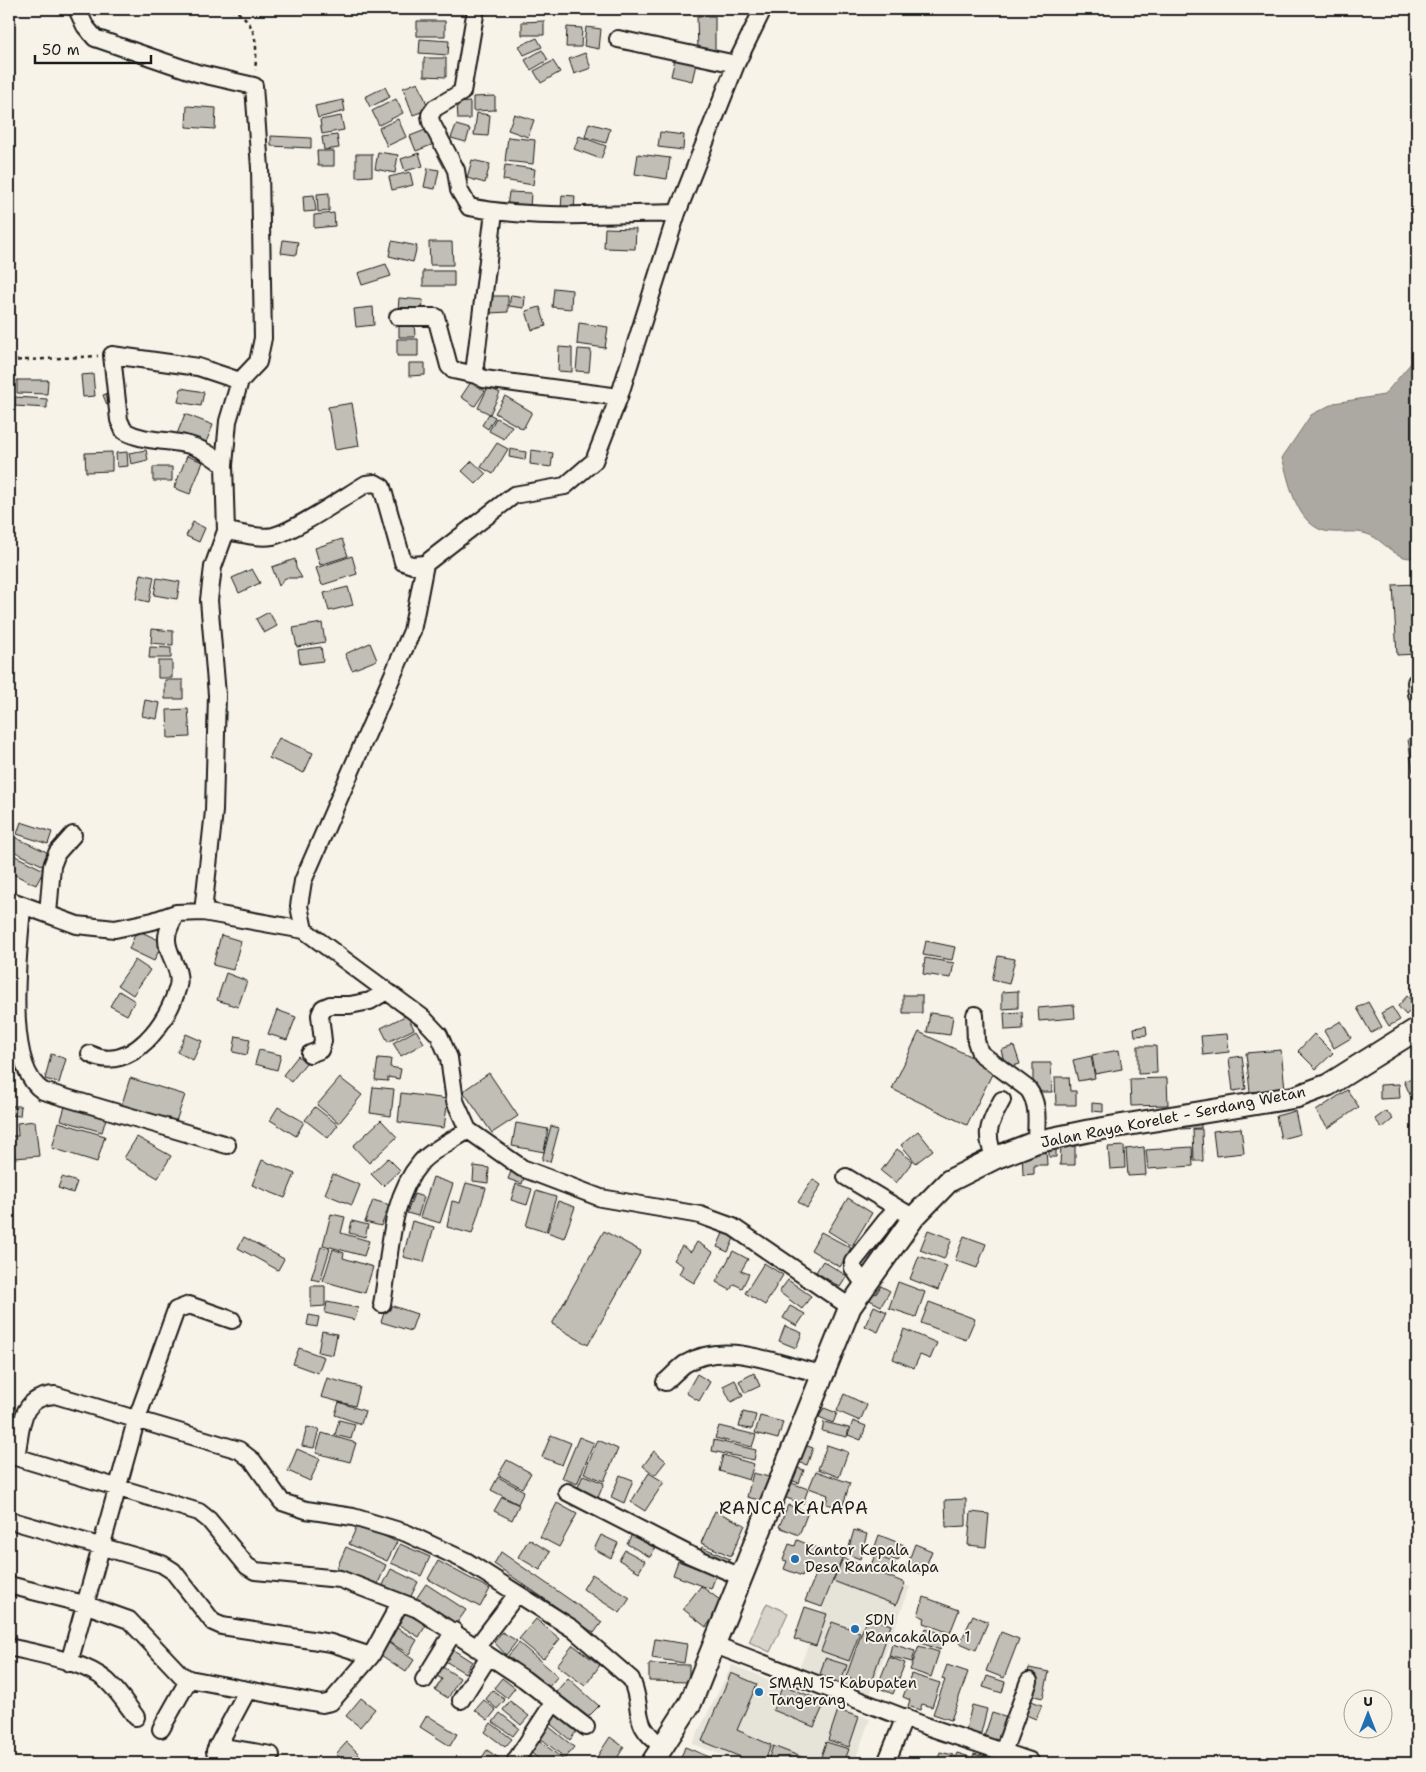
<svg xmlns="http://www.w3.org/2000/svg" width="1426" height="1772" font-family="'Shantell Sans',sans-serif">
<rect width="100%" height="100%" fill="#f7f3e8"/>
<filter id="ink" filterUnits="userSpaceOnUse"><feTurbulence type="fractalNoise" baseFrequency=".02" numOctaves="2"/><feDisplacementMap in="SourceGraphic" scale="10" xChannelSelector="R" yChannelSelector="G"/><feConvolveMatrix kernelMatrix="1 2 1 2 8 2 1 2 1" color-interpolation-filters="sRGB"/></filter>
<g filter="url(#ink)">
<path fill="#e6e3d9" d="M843,1557L910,1587L868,1700L798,1671Z
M732,1665L870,1719L854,1763H744L692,1744Z"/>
<path fill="#d7d3cb" stroke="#7a7874" d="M767,1603L788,1613L770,1652L749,1642Z"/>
<path fill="#aca9a2" stroke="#72716c" d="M1417,356V557C1396,563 1384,539 1367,534C1353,529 1335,535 1321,530C1294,518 1290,483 1282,458L1311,415L1334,403L1384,395Z"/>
<path fill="#c0beb5" stroke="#1c1c1c" d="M708,9H734L733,12Z
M697,16H715V51H698Z
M417,21H445V36H417Z
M544,21V35H522V22Z
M567,27L582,28L581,47H566Z
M586,27L601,29L599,49L584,46Z
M537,38L542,47L524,55L519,46Z
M420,39L449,41L448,55L419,53Z
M542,50L548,60L531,70L525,60Z
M585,53L591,68L574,74L569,59Z
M424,58H446V77L424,76Z
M675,59L696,64L692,81L671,76Z
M553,61L560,72L541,83L534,71Z
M418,82L429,109L413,115L403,88Z
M385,87L390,97L370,107L365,97Z
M495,96V110L473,111V97Z
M396,99L403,113L379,125L372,111Z
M343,100L345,111L318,118L315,106Z
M470,102V119H458L457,103Z
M187,106L216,108L215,129L186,127Z
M477,113L490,115L488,136L474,135Z
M514,114L534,120L528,137L508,130Z
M341,116L344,130L322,134L320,120Z
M398,119L406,137L387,146L379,128Z
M589,123L610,129L606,143L585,137Z
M456,125L470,129L466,142L451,138Z
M428,129L434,144L416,151L410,136Z
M660,132L684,135L683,150L658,147Z
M337,135L339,148L324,150L322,137Z
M271,136L311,138V148L271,146Z
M579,136L606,146L601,159L574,149Z
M508,137L535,140L533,164L505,161Z
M317,151H334V166H318Z
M378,152L398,155L395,173L375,169Z
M419,153L423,166L405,171L401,159Z
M356,154H372V176L356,177Z
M638,154L670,158L667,179L635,174Z
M472,160L490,164L485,183L467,178Z
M505,165L535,169L533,185L503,180Z
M428,168L439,170L435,189L424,187Z
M410,172L413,185L392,190L389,177Z
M509,192L531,193L530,209L507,207Z
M329,193V211L318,212L317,194Z
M314,195L316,211L304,212L303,196Z
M562,195L575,196L574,211L561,210Z
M334,213L335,226L314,228V215Z
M605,228L636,229L635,249L604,248Z
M283,240L298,242L296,255L281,253Z
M392,241L417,246L413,262L389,256Z
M429,242H452L453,265H430Z
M386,264L391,276L362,285L358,273Z
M423,271H454V286H423Z
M554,288L572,290L571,309L552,307Z
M511,295L525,297L524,308L509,306Z
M489,296H508V312L490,313Z
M399,298L423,300L422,313L398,311Z
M373,307L374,325L356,327L354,309Z
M540,307L546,326L532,330L526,311Z
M399,321H414L415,337H399Z
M579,323L608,327L605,348L577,344Z
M397,339H418V356H397Z
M559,347L572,348V372L558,371Z
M578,349L591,350L589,372L576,371Z
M409,363H425V375L409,376Z
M93,374L95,396L83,397L81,375Z
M17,380H48L47,394L17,393Z
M471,382L485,391L475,406L461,397Z
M488,387L500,393L490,414L478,408Z
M181,388L204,392L201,406L178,402Z
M112,392L115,403L107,405L103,395Z
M505,396L532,412L523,429L495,413Z
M15,397L47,399V408L15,406Z
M352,403L359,446L335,450L328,407Z
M185,414L213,425L205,445L177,434Z
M489,414L495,417L488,429L482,425Z
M496,418L512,426L504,439L489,431Z
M497,443L508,449L493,474L481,467Z
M510,449L526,452L525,460L509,457Z
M146,450L148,460L131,464L129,453Z
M531,450L553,453L551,467L530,464Z
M112,452V471L86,472L85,453Z
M127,452L128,466L117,467L116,453Z
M187,456L203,462L190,494L174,488Z
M472,461L486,474L476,484L462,471Z
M153,467H172V481H153Z
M193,522L205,528L199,542L186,536Z
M342,539L348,556L320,565L315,548Z
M352,556L357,574L322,585L316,568Z
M295,559L296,568L302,578H285L279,586L272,567Z
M252,569L260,583L239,593L232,578Z
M141,574L154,577L149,602L136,599Z
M157,578L180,582L177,599L154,595Z
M1417,584V654L1397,655L1393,585Z
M348,587L353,605L329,611L324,593Z
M269,612L277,626L264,633L256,619Z
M322,623L325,642L297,647L293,628Z
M152,629L173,631V645L151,643Z
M370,643L377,660L352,670L345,654Z
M150,647L171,648V658H149Z
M321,647L323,661L300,664L298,650Z
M158,661H172V678H158Z
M165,680H183V699H165Z
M145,700L160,703L157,719L142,716Z
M188,709L190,737L168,738L167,710Z
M1417,737V771L1413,772L1408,739Z
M279,738L313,753L304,773L269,758Z
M21,822L52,832L48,844L17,834Z
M14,837L49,853L44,866L9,849Z
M9,853L44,870L36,885L9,872Z
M137,930L163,942L154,961L129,949Z
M221,935L241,941L233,970L213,965Z
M926,941L955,947L952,960L923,955Z
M998,956L1015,959L1009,984L992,980Z
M925,958L954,963L951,978L923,974Z
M135,960L150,970L133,995L118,985Z
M226,973L247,981L238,1007L217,1000Z
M119,991L135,1001L127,1015L110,1006Z
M1018,991V1008L1002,1009V992Z
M903,995H922V1013H903Z
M1407,996L1416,1005L1406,1015L1398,1006Z
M1368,1002L1382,1027L1371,1033L1357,1008Z
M1074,1005L1075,1018L1039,1021L1038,1008Z
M1392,1007L1400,1020L1389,1026L1381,1013Z
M277,1010L296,1017L287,1040L268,1034Z
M1022,1012L1023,1029L1005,1030L1004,1013Z
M930,1013L953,1016L950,1035L927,1032Z
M407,1015L414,1029L388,1042L381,1028Z
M1341,1021L1351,1038L1334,1048L1324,1031Z
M1146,1026L1147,1035L1135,1036L1134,1028Z
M416,1030L424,1043L401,1056L393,1043Z
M919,1032L995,1068L967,1125L892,1089Z
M186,1034L202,1041L193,1060L177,1052Z
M1227,1034L1229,1052L1203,1055L1201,1036Z
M1314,1034L1333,1053L1316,1069L1298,1051Z
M236,1036L250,1039L247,1055L233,1052Z
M1014,1046L1020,1064L1006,1068L1001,1050Z
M1138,1046H1156L1157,1073L1138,1074Z
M259,1050L281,1055L277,1070L255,1064Z
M1119,1050L1122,1069L1095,1074L1092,1055Z
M1281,1050L1285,1089L1250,1092L1246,1053Z
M51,1054L66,1059L59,1083L45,1079Z
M298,1056L306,1063L291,1082L283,1075Z
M1091,1056L1095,1078L1078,1081L1073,1060Z
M1242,1056L1246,1089L1233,1091L1229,1058Z
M378,1058L391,1059L390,1067L401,1069L399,1079L388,1077V1081L375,1080Z
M1033,1063H1051L1052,1092H1033Z
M489,1073L518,1116L492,1133L463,1091Z
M1055,1077H1069L1070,1091H1076V1105H1056Z
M1415,1077L1417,1095L1411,1097L1404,1081Z
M130,1078L185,1095L175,1124L121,1107Z
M340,1078L362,1095L339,1123L317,1105Z
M1167,1078L1168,1105L1131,1106L1130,1079Z
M1399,1084L1400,1098L1380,1099V1085Z
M373,1087L394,1089L391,1116L370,1113Z
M1347,1090L1359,1107L1328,1128L1316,1111Z
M401,1093L448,1099L444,1128L398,1122Z
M66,1103L107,1115L102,1132L61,1120Z
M1092,1103L1103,1104V1112L1092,1111Z
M9,1106H21L20,1116L9,1115Z
M278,1107L304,1122L296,1136L270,1120Z
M315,1107L338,1125L328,1138L305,1120Z
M1295,1111L1300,1134L1281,1139L1276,1116Z
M1386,1111L1393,1119L1382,1128L1375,1119Z
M381,1120L397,1137L369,1163L353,1146Z
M35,1121L39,1156L15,1158L11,1136H18L17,1123Z
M1201,1121V1128L1180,1129V1122Z
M59,1122L105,1136L97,1162L52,1148Z
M516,1123L548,1129L544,1152L512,1146Z
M551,1126L559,1128L550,1162L542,1160Z
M1241,1128L1244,1153L1216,1156L1213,1131Z
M1193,1129H1202L1203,1161H1194Z
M918,1131L933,1150L916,1163L901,1145Z
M137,1137L171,1156L158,1178L124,1158Z
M1061,1145H1075V1165H1060Z
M1049,1146H1056V1157H1049Z
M1124,1146L1125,1168L1110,1169L1108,1147Z
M1144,1147L1146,1175L1128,1176L1126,1149Z
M1192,1147L1193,1166L1148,1169L1146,1150Z
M1046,1148L1047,1165H1034V1174L1023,1175L1022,1149Z
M897,1149L913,1161L896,1183L881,1171Z
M388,1158L400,1170L383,1186L371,1174Z
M262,1160L295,1174L285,1198L252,1185Z
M474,1166L489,1168L488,1183L473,1181Z
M512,1169L525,1174L522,1184L508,1179Z
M333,1174L360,1185L352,1205L325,1194Z
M62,1177L77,1182L73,1193L58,1188Z
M433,1177L453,1184L440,1223L420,1217Z
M813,1179L821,1185L807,1208L798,1202Z
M466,1183L486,1188L472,1234L447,1227L452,1201L460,1203Z
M516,1184L532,1189L527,1205L511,1200Z
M536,1191L556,1197L546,1232L526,1226Z
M414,1194L424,1197L418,1216L407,1213Z
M848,1198L872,1213L852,1246L828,1231Z
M373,1200L390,1205L381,1226L365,1222Z
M558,1201L575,1207L564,1238L547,1232Z
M331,1214L345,1217L341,1233L369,1241L364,1256L323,1245Z
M352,1221L368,1225L365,1237L349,1233Z
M412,1221L434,1227L424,1262L403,1257Z
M928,1230L952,1239L944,1259L920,1250Z
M604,1231L641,1251L588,1345L552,1324Z
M724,1231L735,1236L728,1252L717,1247Z
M821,1232L851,1248L840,1267L811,1250Z
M964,1236L986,1244L977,1268L955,1260Z
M244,1237L284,1259L278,1270L238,1248Z
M697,1242L713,1252L694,1283L679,1274L683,1266L673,1260L682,1246L691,1252Z
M321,1247L330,1249L320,1281L311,1279Z
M333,1249L344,1253L343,1258L373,1267L365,1293L323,1281Z
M733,1251L748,1259L741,1271L749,1274L742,1288L734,1284L730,1290L716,1282Z
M919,1256L947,1266L938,1290L910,1279Z
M823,1261L847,1276L840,1287L816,1272Z
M764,1263L783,1275L765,1305L745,1293Z
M788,1280L811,1296L802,1309L779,1292Z
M898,1282L925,1292L916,1317L889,1308Z
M311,1286H325V1306L311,1307Z
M881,1286L890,1291L881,1306L862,1296L866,1289L876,1294Z
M327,1302L358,1308L355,1320L325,1313Z
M929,1302L975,1319L966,1340L921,1323Z
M387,1304L417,1314L411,1331L381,1322Z
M790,1306L805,1314L797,1326L783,1318Z
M874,1306L887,1312L878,1332L865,1326Z
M309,1315L319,1317L317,1327L307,1325Z
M785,1326L802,1333L796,1348L779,1341Z
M904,1329L937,1343L930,1359L920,1355L914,1368L893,1359Z
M322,1331L337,1334L333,1355L318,1352Z
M299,1348L324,1357L318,1373L293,1364Z
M754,1373L760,1386L745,1393L739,1381Z
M697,1374L710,1382L699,1401L686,1393Z
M327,1378L360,1387L355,1406L321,1397Z
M735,1380L743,1396L731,1402L723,1386Z
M844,1394L867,1405L860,1421L837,1411Z
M339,1402L365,1411L361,1424L335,1415Z
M824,1408L837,1413L833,1423L819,1417Z
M743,1412L756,1415L752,1429L739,1427Z
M760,1416L783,1422L778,1439L755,1433Z
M339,1420L355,1424L351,1439L335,1435Z
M853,1421L866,1426L861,1440L848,1435Z
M824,1422L849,1428L847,1437L822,1431Z
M719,1426L756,1435L752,1447L715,1438Z
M307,1427L319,1429L314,1448L302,1446Z
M322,1433L356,1443L350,1462L316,1453Z
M551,1435L571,1443L562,1465L542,1457Z
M579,1437L594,1443L577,1484L562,1478Z
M598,1440L618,1449L604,1481L584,1473Z
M714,1440L756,1450L754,1460L712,1451Z
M799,1443L813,1448L807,1465L793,1460Z
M827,1445L848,1452L839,1477L818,1469Z
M297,1449L320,1459L310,1481L288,1471Z
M654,1451L666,1461L655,1475L643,1466Z
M723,1455L754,1464L749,1480L719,1471Z
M507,1460L531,1473L522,1488L498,1475Z
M791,1466L804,1470L799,1483L787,1479Z
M816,1471L850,1483L842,1508L826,1504L828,1495L809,1488Z
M649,1473L664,1482L645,1511L631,1502Z
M753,1473L769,1477L763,1501L747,1497Z
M583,1475L604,1483L597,1500L576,1492Z
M620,1475L633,1480L624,1503L611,1497Z
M498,1477L524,1491L518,1504L491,1490Z
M786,1481L808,1489L803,1504L781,1496Z
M502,1497L519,1505L512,1520L494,1511Z
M966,1499V1526L946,1527L945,1500Z
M557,1503L577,1514L559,1547L540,1537Z
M788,1505L808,1512L799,1535L779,1527Z
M715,1511L745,1525L731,1556L701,1543Z
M971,1512L989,1514L986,1547L968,1545Z
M358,1524L397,1542L387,1561L349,1544Z
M854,1530L867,1534L860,1559L847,1554Z
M633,1532L657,1545L650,1557L627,1544Z
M601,1535L618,1543L611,1558L594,1549Z
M879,1535L904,1545L898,1561L873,1552Z
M529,1539L550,1552L540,1570L518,1557Z
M797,1540L842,1558L822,1607L805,1601L818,1569L807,1565L802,1576L784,1569L787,1561L783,1560L789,1544L795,1546Z
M400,1544L430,1557L421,1576L391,1563Z
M915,1544L932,1551L923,1574L906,1568Z
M346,1547L386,1565L376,1588L336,1570Z
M702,1547L730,1559L727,1565L699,1554Z
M625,1550L645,1561L639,1572L619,1560Z
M501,1552L602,1622L594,1633L494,1564Z
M875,1555L895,1563L890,1574L871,1565Z
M843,1558L905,1583L896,1605L833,1581Z
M438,1561L490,1589L480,1607L428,1579Z
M678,1561L716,1575L711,1589L673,1575Z
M391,1569L418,1582L408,1602L381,1589Z
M592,1574L630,1598L620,1613L583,1589Z
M426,1584L466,1610L454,1627L414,1602Z
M701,1586L724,1603L706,1627L683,1609Z
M924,1597L959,1610L950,1633L923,1623L925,1618L918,1615Z
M805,1607L827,1614L816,1646L794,1639Z
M404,1612L426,1625L419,1637L396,1623Z
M973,1615L988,1622L976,1650L960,1643Z
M867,1617L891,1625L870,1685L846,1677Z
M536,1619L560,1639L543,1659L519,1639Z
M832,1622L860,1632L849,1661L821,1651Z
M395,1627L417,1640L409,1654L387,1641Z
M926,1628L946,1635L940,1650L921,1643Z
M502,1632L517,1641L506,1655L494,1642Z
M1001,1632L1019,1639L1004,1678L986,1671Z
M655,1639L687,1644L684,1663L652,1658Z
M386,1641L414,1660L406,1672L378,1653Z
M519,1643L558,1676L547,1689L508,1656Z
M892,1644L915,1651L912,1662L889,1656Z
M573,1645L600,1665L585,1686L557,1665Z
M919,1646L939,1652L931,1677L910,1670Z
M452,1649L472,1662L465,1673L445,1661Z
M889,1657L905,1663L893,1694L877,1687Z
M825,1658L847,1665L840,1685L819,1678Z
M649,1664L689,1665V1682L649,1681Z
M947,1665L968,1672L951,1720L933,1714L945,1680L942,1679Z
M441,1666L460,1678L448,1698L435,1690L442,1679L435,1675Z
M1029,1668L1049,1672L1043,1698L1030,1695L1027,1676Z
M731,1673L757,1684L737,1730L771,1745L764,1763H755L702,1741Z
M911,1674L940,1683L932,1707L922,1704L920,1710L908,1706L910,1700L903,1697Z
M987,1676L1005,1682L1002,1693L983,1687Z
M502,1678L515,1688L507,1698L494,1688Z
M568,1678L599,1706L584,1721L554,1694Z
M783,1685L825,1702L814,1727L773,1710Z
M493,1690L505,1700L497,1709L486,1699Z
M361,1698L375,1709L360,1727L346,1716Z
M1026,1699L1042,1705L1036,1719L1021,1713Z
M484,1700L496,1710L488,1720L475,1710Z
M510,1701L529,1716L521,1725L503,1710Z
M972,1705L987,1709L980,1737L965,1734Z
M556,1709L579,1728L570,1740L547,1721Z
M838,1710L859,1717L849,1747L828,1740Z
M500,1713L519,1728L513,1736L493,1722Z
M992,1713L1008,1718L999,1745L983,1740Z
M427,1715L457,1734L450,1746L420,1727Z
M491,1723L512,1739L505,1747L485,1732Z
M547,1725L574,1747L565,1758L538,1736Z
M610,1737L624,1747L614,1763H593Z
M539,1740L565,1761L562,1763H544L530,1752Z
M347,1742L359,1754L350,1763H345L336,1754Z
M826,1742L849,1749L844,1763H819Z
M773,1746L817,1763H767Z
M685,1747L724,1763H679Z
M487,1750L503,1761L501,1763L479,1762Z
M940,1752L953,1755L951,1763H937Z
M957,1753L970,1757L968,1763H953Z
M974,1754L991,1759L989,1763H971Z
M528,1755L538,1763H520Z
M908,1757L929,1763H906Z"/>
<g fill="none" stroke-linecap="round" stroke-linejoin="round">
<g stroke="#1c1c1c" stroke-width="20">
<path id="minor" d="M77,9L85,26L95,38L197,73L254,86L260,168L263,338L258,362L240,381L228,421L224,465L226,531L213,567L209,600L217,695L214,811L203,912
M476,9L462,92L435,108L430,115L431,122L456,170L459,190L469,207C537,220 608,214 677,213
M618,39L736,64
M494,212L475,365L476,375L484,379L619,397
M398,317H436L449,366L453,370L476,375
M224,465C212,456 200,447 185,444C164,439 144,442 124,431L119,420L112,355L198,367L240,381
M226,531C241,533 258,539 273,536C295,531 344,497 366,484L375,483L382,487L403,562L412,565L425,564
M1416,682L1417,694
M9,900L77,925L115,929L153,921L176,913L203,912L304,930L423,1018L439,1035L449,1058L455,1101L468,1130L522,1168L601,1198L700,1215L733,1227L850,1307
M22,907C19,949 3,1066 43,1091L227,1145
M48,914L52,866L57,853L73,835
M304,930L299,906L303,881L412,631L425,564L514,495L565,486L594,461L619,397L677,213L736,64L763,9
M975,1015L976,1041L980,1053L1028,1089C1040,1105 1036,1123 1036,1142
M90,1054C131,1075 169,1021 178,986C182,968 166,955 167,938C167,929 173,921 176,913
M310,1054L320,1050L323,1041L320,1015L323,1008L330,1005H350L370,1001L385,992
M995,1158C983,1132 990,1123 1002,1100
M846,1177L906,1213
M865,1285L853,1268V1262L896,1208
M382,1304C391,1257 388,1201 421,1162C433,1149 454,1140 468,1130
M665,1382C671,1377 678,1369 685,1364C726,1338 781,1367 824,1374
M9,1455L199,1512L209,1520L247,1566L255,1571L340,1579L418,1609L524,1679L586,1727
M16,1457C22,1428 18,1397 55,1395L239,1450L253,1461L282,1502L306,1510L353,1517L406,1533L466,1561L573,1629L631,1679C645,1710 629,1724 664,1747
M567,1492L690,1555L741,1577
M9,1520L162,1564L173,1571L213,1622L222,1626L331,1643L371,1656
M9,1585L84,1604L129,1620L181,1675L189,1679L322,1704L331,1702L371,1656L400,1603
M715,1645L926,1726L1030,1761L1031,1763
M9,1647C37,1654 85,1661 107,1681C118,1691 127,1705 136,1717
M476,1648L517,1594
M69,1663L136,1421L176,1310L189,1305L232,1320
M424,1680L454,1631
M461,1700L489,1656
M161,1729L189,1679
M217,1746L271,1755
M1003,1752L1029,1681
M516,1760L554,1702
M217,1763L215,1751L247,1691
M886,1763L905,1717"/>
</g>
<g stroke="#1c1c1c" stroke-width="25">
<path id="major" d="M652,1763L691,1702L850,1307L914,1217L949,1181L995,1158L1036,1142L1088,1131L1296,1097L1328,1085L1417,1029"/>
</g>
<path stroke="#1c1c1c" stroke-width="2.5" stroke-dasharray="4 4" stroke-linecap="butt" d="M230,9C257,18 258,46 255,70
M9,361L98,356"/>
<use href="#minor" stroke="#f7f3e8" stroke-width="16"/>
<use href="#major" stroke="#f7f3e8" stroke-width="21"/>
</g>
</g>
<g fill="#1f6fb2" stroke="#f7f3e8" stroke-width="2">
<circle cx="795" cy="1559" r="5"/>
<circle cx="855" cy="1629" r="5"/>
<circle cx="759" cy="1692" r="5"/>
</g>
<g text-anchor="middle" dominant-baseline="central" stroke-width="4" stroke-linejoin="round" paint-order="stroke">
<g font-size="15" fill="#1c1c1c" stroke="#f7f3e8">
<text transform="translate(1173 1117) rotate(-11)">Jalan Raya Korelet - Serdang Wetan</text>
</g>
<g font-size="15" fill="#1c1c1c" stroke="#f7f3e8" text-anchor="start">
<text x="805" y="1550">Kantor Kepala<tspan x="805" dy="17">Desa Rancakalapa</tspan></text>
<text x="865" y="1620">SDN<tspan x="865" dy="17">Rancakalapa 1</tspan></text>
<text x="769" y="1683">SMAN 15 Kabupaten<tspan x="769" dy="17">Tangerang</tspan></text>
</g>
<g font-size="18" letter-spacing="1" fill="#1c1c1c" stroke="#f7f3e8">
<text x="794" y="1508">RANCA KALAPA</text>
</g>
</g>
<rect width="1426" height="1772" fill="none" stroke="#f7f3e8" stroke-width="30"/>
<rect x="15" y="15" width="1396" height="1742" fill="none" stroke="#1c1c1c" stroke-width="2" filter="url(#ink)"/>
<g transform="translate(1368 1714)"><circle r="24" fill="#f7f3e8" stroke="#9f9d96"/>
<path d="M0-4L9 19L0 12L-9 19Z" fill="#1f6fb2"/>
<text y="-8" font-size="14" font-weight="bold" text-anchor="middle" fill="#1c1c1c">U</text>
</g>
<path d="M35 55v8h116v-8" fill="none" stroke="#1c1c1c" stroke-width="2.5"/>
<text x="42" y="55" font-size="15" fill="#1c1c1c" stroke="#f7f3e8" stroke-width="4" paint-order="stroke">50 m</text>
</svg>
